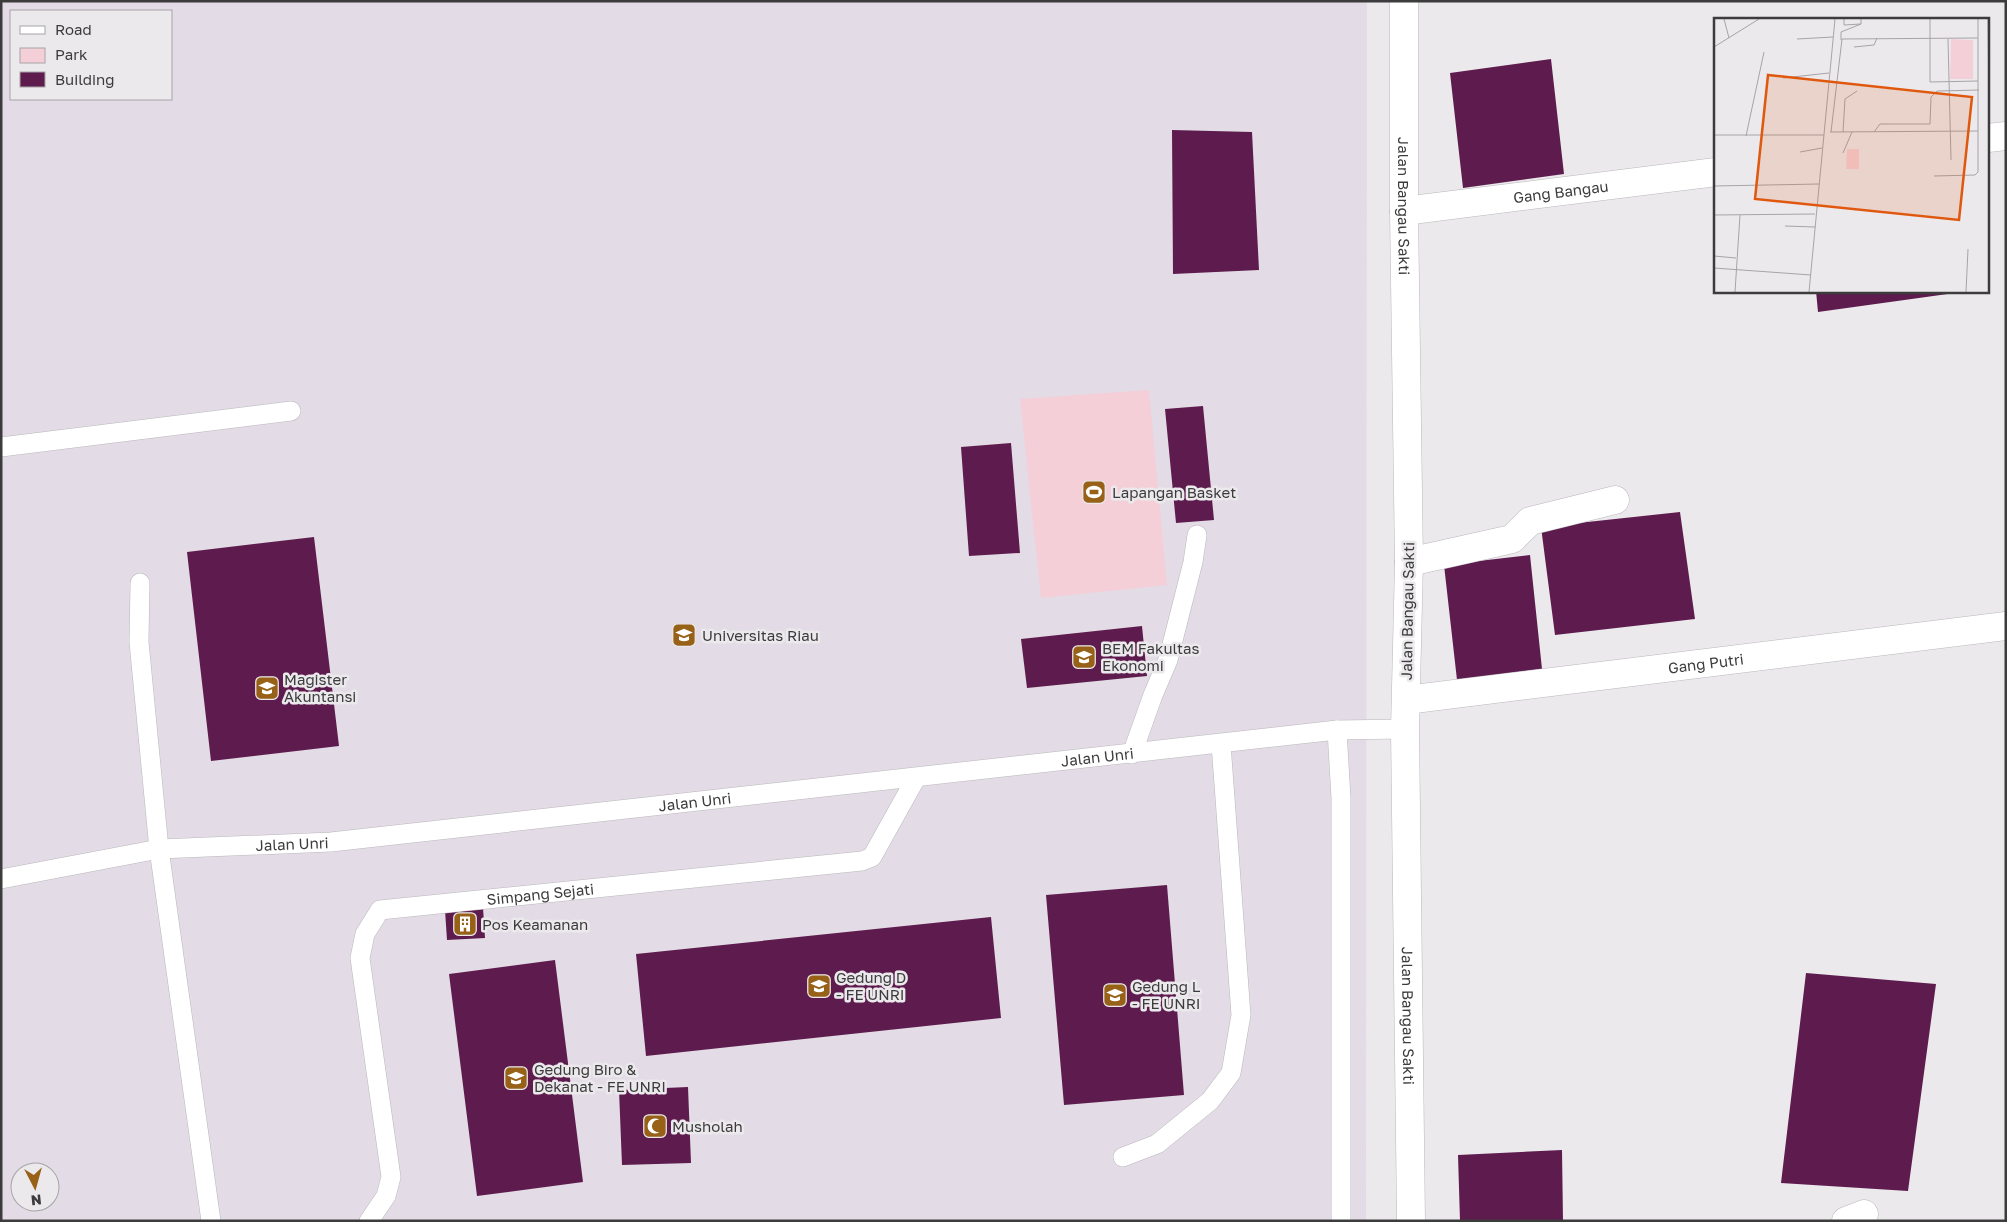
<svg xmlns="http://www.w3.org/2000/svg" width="2007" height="1222" font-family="'Golos Text',sans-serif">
<rect width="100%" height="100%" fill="#ece9ed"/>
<path fill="#e3dbe5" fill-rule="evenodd" d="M1,1H1367L1366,1221H1ZM11,11H171V99H11ZM20,1172H50V1202H20Z"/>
<path fill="#f5cfd8" d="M1149,390L1167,585L1041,598L1020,399Z"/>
<path fill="#5e1c4e" d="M1551,59L1564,174L1463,188L1450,73Z
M1172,130L1252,132L1259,270L1173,274Z
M1816,291H1961L1962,292L1818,312Z
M1203,406L1214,520L1176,523L1165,409Z
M1011,443L1020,553L969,556L961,447Z
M1680,512L1695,619L1555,635L1541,527Z
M314,537L339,746L211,761L187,552Z
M1530,555L1542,669L1457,680L1444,565Z
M1142,626L1147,676L1027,688L1021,639Z
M1167,885L1184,1095L1064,1105L1046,895Z
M483,908L485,938L447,940L445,910Z
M991,917L1001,1018L646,1056L636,954Z
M555,960L583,1182L477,1196L449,974Z
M1806,973L1936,984L1908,1191L1781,1183Z
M688,1087L691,1163L622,1165L619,1090Z
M1562,1150L1563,1221H1460L1458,1155Z"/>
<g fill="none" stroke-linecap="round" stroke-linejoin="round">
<g stroke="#bab7bb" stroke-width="20">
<g id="service">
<path d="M1,447L291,411"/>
<path d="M140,583L139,642L159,849L211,1221"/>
<path d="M1337,730L1341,798V1221"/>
<path d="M1132,754L1153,695L1168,660L1193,562L1197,535"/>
<path id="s1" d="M1,879L159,849L331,842L1337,730L1405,729"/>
<path d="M1123,1157L1157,1144L1210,1101L1231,1073L1241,1015L1221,744"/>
<path id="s2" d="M369,1221L386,1196L391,1177L360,958L365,934L380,910L862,861L872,857L916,778"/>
</g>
</g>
<g stroke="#bab7bb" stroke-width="29">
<g id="minor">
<path d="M1988,138L2006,136"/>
<path id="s3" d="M1404,211L1716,172"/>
<path d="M1409,562L1512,539L1530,521L1615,500"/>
<path id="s4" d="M1406,700L2006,626"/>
<path d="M1846,1221L1864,1214"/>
</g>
</g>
<g stroke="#bab7bb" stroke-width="29">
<g id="tertiary">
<path id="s5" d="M1404,1V211L1409,562L1405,729L1411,1221"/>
</g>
</g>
<use href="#service" stroke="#fff" stroke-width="19"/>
<use href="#minor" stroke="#fff" stroke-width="28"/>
<use href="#tertiary" stroke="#fff" stroke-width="28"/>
</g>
<defs>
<g id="stadium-square" transform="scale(1.25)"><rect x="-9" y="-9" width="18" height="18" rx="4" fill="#976118" stroke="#ece9ed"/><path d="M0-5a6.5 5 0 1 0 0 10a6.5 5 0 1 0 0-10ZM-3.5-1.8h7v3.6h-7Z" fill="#fff"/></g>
<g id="university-square" transform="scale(1.25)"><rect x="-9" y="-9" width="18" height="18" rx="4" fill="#976118" stroke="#ece9ed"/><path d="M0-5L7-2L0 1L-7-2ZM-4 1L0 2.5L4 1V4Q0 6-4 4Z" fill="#fff"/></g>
<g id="building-square" transform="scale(1.25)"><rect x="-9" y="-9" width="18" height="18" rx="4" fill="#976118" stroke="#ece9ed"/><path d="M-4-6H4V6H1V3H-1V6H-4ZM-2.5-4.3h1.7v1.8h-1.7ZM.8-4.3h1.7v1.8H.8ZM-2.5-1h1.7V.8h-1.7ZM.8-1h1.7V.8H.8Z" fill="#fff"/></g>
<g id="mosque-square" transform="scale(1.25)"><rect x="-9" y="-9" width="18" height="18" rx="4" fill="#976118" stroke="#ece9ed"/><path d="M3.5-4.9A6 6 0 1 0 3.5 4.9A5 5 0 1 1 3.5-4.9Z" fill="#fff"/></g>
</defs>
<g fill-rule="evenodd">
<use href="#stadium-square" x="1094" y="492"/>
<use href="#university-square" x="684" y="635"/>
<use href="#university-square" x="1084" y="657"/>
<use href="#university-square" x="267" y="688"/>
<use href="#building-square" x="465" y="924"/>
<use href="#university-square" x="819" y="986"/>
<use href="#university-square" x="1115" y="995"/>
<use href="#university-square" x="516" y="1078"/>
<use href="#mosque-square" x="655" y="1126"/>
</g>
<g text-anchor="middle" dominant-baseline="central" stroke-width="5" stroke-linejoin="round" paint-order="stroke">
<g font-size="15" fill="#3d3c3d" stroke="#ece9ed">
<text stroke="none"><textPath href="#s3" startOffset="158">Gang Bangau</textPath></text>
<text stroke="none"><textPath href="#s5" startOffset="205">Jalan Bangau Sakti</textPath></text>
<text transform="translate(1407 611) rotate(-89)">Jalan Bangau Sakti</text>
<text stroke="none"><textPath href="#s4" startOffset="302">Gang Putri</textPath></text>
<text stroke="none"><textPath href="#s1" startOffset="1104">Jalan Unri</textPath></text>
<text stroke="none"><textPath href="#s1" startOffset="699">Jalan Unri</textPath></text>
<text stroke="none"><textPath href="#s1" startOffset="294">Jalan Unri</textPath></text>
<text stroke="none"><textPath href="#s2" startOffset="485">Simpang Sejati</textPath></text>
<text stroke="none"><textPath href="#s5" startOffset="1015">Jalan Bangau Sakti</textPath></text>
</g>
<g font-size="15" fill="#3d3c3d" stroke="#ece9ed" text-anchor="start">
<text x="1112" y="492">Lapangan Basket</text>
<text x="702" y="635">Universitas Riau</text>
<text x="1102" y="648">BEM Fakultas<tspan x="1102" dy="17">Ekonomi</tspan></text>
<text x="284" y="679">Magister<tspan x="284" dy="17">Akuntansi</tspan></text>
<text x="482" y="924">Pos Keamanan</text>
<text x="836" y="977">Gedung D<tspan x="836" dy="17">- FE UNRI</tspan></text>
<text x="1132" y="986">Gedung L<tspan x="1132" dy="17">- FE UNRI</tspan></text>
<text x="534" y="1069">Gedung Biro &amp;<tspan x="534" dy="17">Dekanat - FE UNRI</tspan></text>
<text x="672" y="1126">Musholah</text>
</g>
</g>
<g transform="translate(1714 18)">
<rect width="275" height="275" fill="#ece9ed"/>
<path d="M237,21L259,22V61H236ZM133,131H145V151H132Z" fill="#f5cfd8"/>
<path fill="none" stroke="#a6a4a7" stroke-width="1" d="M10,1L15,20M130,1V7L147,6V1M216,1V64L264,63M274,1L275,83M83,21L119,19M234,21L237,142M127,22V14L147,6M0,29L45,1M140,29L160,27L163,20M69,60L115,55M116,114L264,113M117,114L128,21L264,20M129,114L131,81L143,73M160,114L166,106H216L217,79L223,73L265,72M0,117H110M32,118L50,34M86,134L108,130M129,135L138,114M220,158L261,157L264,154V1M0,168L105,166M0,197L101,196M71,208L101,209M0,238L22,240M0,250L97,257M21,274L26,197M95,274L121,1M252,274L254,231"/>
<path fill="#df580e" fill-opacity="0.15" stroke="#df580e" stroke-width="2.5" d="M54,57L258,79L245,202L41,181Z"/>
<rect width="275" height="275" fill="none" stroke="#3d3c3d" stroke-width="2.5"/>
</g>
<rect width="2007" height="1222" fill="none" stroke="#3d3c3d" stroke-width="5"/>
<rect x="10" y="10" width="162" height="90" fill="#ece9ed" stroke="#a6a4a7"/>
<rect x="20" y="26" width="25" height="8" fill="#ffffff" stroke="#a6a4a7"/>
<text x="55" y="35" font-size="15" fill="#3d3c3d">Road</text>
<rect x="20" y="48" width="25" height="15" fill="#f5cfd8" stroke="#a6a4a7"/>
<text x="55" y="60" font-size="15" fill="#3d3c3d">Park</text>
<rect x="20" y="72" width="25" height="15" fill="#5e1c4e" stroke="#a6a4a7"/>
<text x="55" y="85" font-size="15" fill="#3d3c3d">Building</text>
<g transform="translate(35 1187) rotate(174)"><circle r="24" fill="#ece9ed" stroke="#a6a4a7"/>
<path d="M0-4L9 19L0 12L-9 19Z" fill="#976118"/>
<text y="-8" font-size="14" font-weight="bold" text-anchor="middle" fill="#3d3c3d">N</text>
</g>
</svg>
